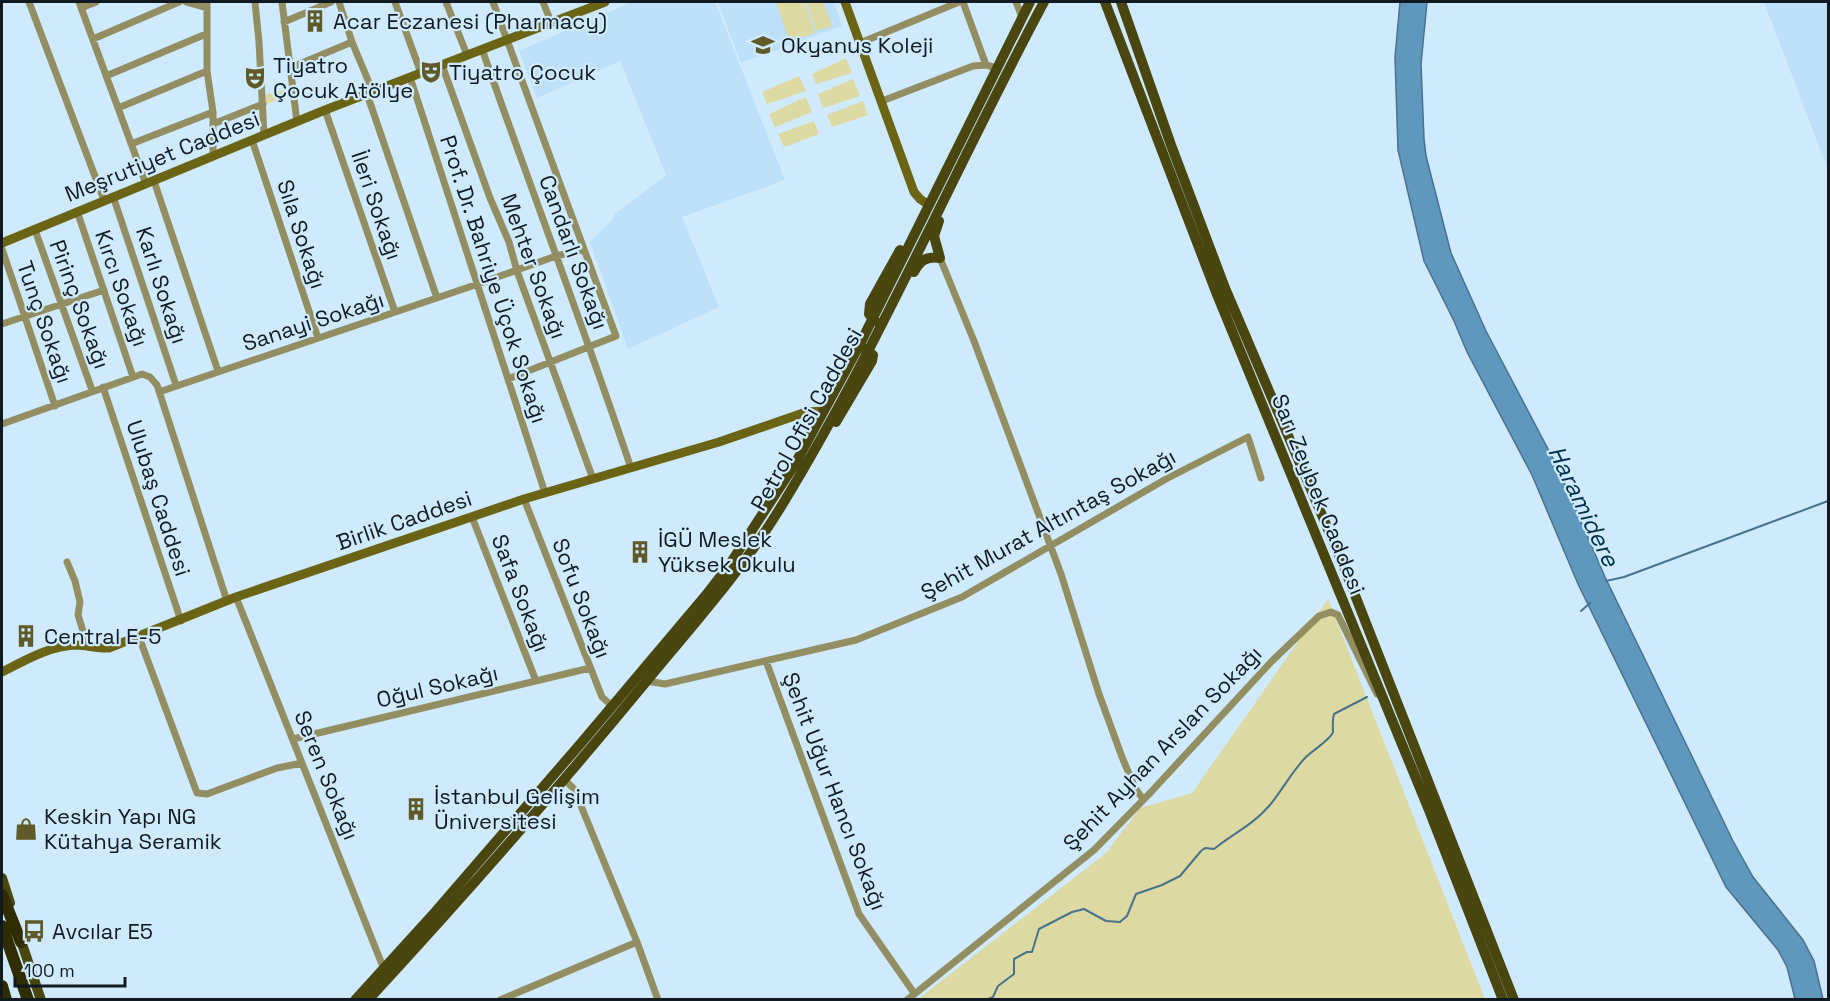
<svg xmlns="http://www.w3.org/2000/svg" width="1830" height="1001" font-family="'Space Grotesk',sans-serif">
<rect width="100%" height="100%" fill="#cfeafd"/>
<path fill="#bddff7" d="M632,2H715L785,180L682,217L719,307L628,349L590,242L611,221L615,214L666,175L620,61L537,98L519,51Z
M718,2H834L842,26L741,63Z
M1764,2H1828V170Z"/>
<path fill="#ddd9a3" d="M776,2H804L815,33L790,42Z
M806,2H823L832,26L816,31Z
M846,58L852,73L816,84L812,74Z
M799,76L806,91L767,104L762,92Z
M853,79L860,96L823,108L818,94Z
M290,88L291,96L266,104L265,95Z
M806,97L812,112L775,127L769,114Z
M863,101L868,115L832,127L827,115Z
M814,121L819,134L784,147L778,134Z
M1328,599L1485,999L917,1000L1106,853L1140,808L1192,793Z"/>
<path fill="#6098bd" stroke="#48728e" stroke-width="1.5" d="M1400,2H1427L1421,64L1424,139L1426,156L1451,253L1486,331L1558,468L1605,577L1733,841L1753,877L1803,940L1814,961L1823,999H1795L1787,967L1778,950L1726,887L1578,584L1532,475L1467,352L1454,321L1424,261L1398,150L1395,57Z"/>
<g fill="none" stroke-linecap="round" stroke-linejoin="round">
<path stroke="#48728e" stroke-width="2" d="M1606,581L1624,577L1828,501
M1581,611L1590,603
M986,1000L993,997L998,986L1014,974V959L1027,952H1032L1039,929L1072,912L1084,909L1106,921L1120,922L1127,916L1136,894L1162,885L1180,876L1201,851L1205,848L1214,849C1232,834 1253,825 1269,806C1282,791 1292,771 1306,757C1311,752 1332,738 1333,732C1333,726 1332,721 1334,714L1367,697"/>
<path stroke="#928e61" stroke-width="7" d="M29,2L104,200
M79,2L146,184
M186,2L207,8
M207,2V71L213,112V156
M255,2L259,42L264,135
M282,2L297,122
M339,2L352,42L373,92
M395,2L421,73
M446,2L467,55
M493,2L616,336L508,379
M543,2L551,22
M963,2L986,65
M1016,2L1022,17
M81,8L96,2
M284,22L331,2
M93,39L179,2
M860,43L959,2
M482,49C531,189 584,328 631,468
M442,65L490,198L509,242L517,271L593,479
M290,68L352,42
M106,76L206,34
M410,77L545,493
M367,94L437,298
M882,101L973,66L986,65L997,68
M118,108L207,71
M325,110L395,312
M213,124L263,104
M252,140L318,338
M131,144L213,112
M154,181L218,371
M113,196L176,385
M77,211L133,377
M35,230L92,390
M2,249L55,406
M940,258L974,341L1061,574L1099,694L1122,757L1135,788L1143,799
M2,324L104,290
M103,387L181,621
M159,392L478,284L556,256L583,250
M2,424L142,374L150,377L157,385L227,601
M524,499L602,697L612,706
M472,517L536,681
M67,562L75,581L80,602L78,615L88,647
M236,597L383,967
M139,637L197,793L207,794L277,768L302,763
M766,661L859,914L914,993
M646,681L665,684L856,640L962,597L1166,479L1248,437L1261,478
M293,739L590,668
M564,779L574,789L637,942L658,1000
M500,1000L637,942
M907,1000L1094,850L1151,792L1271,662L1319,616L1331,612L1338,615L1377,694"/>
<path stroke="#6a6414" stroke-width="9" d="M845,2L914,192L920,199L929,205
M2,243L325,110L605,2
M2,672C26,660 49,646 76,645C87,645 98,649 109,648L236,597L524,499L719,442L806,412L824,411"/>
<path stroke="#4a4610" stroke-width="10" d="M1105,2L1216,292L1429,810L1503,1000
M1121,2L1171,145L1225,288L1342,562L1514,1000
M914,272C920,260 927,256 940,258L934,236L939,221
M875,321L869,314L870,304L900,250
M836,422L872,361L873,355L863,348
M2,878L10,903
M19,935L41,1000
M355,1000L436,911L582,742L706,595L730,564L795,464L859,346L1030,2
M368,1000C463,897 556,791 645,683C691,627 741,572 779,510C879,347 954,170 1044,2"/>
<path stroke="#302d05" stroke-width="12" d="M2,895L21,942
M2,926L28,1000
M2,986L6,1000"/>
</g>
<defs>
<g id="building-bare" transform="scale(1.8)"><path d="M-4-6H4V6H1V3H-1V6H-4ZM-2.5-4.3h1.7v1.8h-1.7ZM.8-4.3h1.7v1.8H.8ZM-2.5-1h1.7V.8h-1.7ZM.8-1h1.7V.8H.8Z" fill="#5f5a27" stroke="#cfeafd" stroke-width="2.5" paint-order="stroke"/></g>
<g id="school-bare" transform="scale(1.8)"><path d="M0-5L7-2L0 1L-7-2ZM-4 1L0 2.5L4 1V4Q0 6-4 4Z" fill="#5f5a27" stroke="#cfeafd" stroke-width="2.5" paint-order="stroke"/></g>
<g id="theatre-bare" transform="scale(1.8)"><path d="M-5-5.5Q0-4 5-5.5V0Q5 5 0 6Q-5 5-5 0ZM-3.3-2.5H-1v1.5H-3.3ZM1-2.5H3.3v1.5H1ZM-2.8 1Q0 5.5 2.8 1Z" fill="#5f5a27" stroke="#cfeafd" stroke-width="2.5" paint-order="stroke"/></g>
<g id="shop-bare" transform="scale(1.8)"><path d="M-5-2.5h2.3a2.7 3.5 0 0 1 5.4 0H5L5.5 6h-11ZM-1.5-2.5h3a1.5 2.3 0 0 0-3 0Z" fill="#5f5a27" stroke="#cfeafd" stroke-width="2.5" paint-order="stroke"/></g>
<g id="bus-bare" transform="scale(1.8)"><path d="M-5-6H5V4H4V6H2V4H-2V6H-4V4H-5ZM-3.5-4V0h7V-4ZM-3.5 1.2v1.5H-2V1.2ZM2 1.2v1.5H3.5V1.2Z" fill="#5f5a27" stroke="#cfeafd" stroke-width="2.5" paint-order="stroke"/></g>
</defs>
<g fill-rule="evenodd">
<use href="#building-bare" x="315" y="21"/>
<use href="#school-bare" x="763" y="45"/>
<use href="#theatre-bare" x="431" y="72"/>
<use href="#theatre-bare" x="255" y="78"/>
<use href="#building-bare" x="640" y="552"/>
<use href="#building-bare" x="26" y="636"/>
<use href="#building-bare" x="416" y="809"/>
<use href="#shop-bare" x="26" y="829"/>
<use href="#bus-bare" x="34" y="931"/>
</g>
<g text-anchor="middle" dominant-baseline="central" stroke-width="4.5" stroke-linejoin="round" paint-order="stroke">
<g font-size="22" fill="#101a20" stroke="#cfeafd" text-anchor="start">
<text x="333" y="21">Acar Eczanesi (Pharmacy)</text>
<text x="781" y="45">Okyanus Koleji</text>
<text x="273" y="65">Tiyatro<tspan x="273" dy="25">Çocuk Atölye</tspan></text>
<text x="449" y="72">Tiyatro Çocuk</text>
<text x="658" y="539">İGÜ Meslek<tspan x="658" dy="25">Yüksek Okulu</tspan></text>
<text x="44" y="636">Central E-5</text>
<text x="434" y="796">İstanbul Gelişim<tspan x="434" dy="25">Üniversitesi</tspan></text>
<text x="44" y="816">Keskin Yapı NG<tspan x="44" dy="25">Kütahya Seramik</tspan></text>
<text x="52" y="931">Avcılar E5</text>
</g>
<g font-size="22" fill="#101a20" stroke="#cfeafd">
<text transform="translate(162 156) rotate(-22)">Meşrutiyet Caddesi</text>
<text transform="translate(377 205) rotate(71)">İleri Sokağı</text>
<text transform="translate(302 234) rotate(72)">Sıla Sokağı</text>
<text transform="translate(574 252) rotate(70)">Candarlı Sokağı</text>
<text transform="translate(534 266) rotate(70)">Mehter Sokağı</text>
<text transform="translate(494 279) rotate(72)">Prof. Dr. Bahriye Üçok Sokağı</text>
<text transform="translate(162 285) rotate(72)">Karlı Sokağı</text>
<text transform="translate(122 288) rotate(71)">Kırcı Sokağı</text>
<text transform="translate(80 304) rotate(70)">Pirinç Sokağı</text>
<text transform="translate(313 321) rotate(-18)">Sanayi Sokağı</text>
<text transform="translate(45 322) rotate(71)">Tunç Sokağı</text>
<text transform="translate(806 419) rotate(-61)">Petrol Ofisi Caddesi</text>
<text transform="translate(1319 494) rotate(68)">Sarı Zeybek Caddesi</text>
<text transform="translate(159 498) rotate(72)">Ulubaş Caddesi</text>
<text transform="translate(404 520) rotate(-19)">Birlik Caddesi</text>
<text transform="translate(1048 524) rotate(-29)">Şehit Murat Altıntaş Sokağı</text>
<text transform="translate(521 593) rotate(69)">Safa Sokağı</text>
<text transform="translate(582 598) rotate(69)">Sofu Sokağı</text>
<text transform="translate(437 686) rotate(-13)">Oğul Sokağı</text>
<text transform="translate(1162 748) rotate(-46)">Şehit Ayhan Arslan Sokağı</text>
<text transform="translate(327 775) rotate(68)">Seren Sokağı</text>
<text transform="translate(835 791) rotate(69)">Şehit Uğur Hancı Sokağı</text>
</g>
<g font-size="24" font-style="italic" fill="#003049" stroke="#cfeafd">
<text transform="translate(1584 506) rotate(64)">Haramidere</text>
</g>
</g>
<rect width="1830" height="1001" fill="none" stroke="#101a20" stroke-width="6"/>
<path d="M15 977v9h110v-9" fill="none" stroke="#101a20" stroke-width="3"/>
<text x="24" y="977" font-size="18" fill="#101a20" stroke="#cfeafd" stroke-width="4.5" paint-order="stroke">100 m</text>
</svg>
